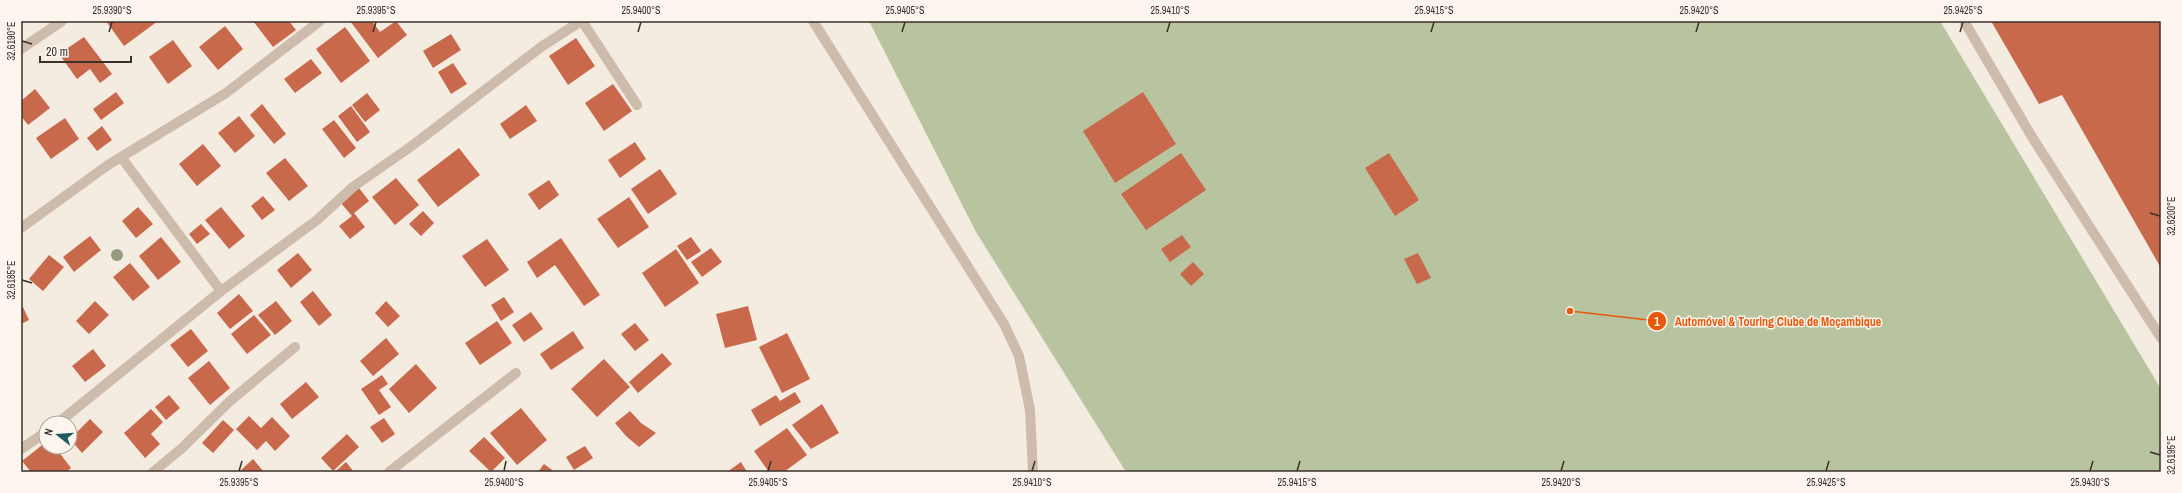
<svg xmlns="http://www.w3.org/2000/svg" width="2182" height="493" font-family="'Archivo Narrow',sans-serif">
<rect width="100%" height="100%" fill="#f4ebe1"/>
<path fill="#b8c4a0" d="M869,21H1940L2161,389V472H1126L976,232Z"/>
<path fill="#c8694b" d="M106,21H158L124,46Z
M253,21H289L296,30L273,47Z
M350,21H372L380,32L396,21L407,35L378,58Z
M1991,21H2161V268L2062,95L2039,104Z
M225,26L243,49L218,70L199,47Z
M345,27L370,61L341,83L316,49Z
M451,34L461,50L433,68L423,51Z
M84,37L112,74L100,83L90,69L77,79L59,54Z
M576,38L595,66L568,85L549,56Z
M173,40L192,66L168,84L149,57Z
M311,59L322,73L295,93L284,79Z
M453,63L467,84L451,94L438,72Z
M613,84L632,111L604,131L585,103Z
M35,89L50,108L28,125L21,116V101Z
M116,92L124,103L101,120L93,109Z
M1143,92L1176,144L1115,183L1083,131Z
M367,93L380,110L365,122L352,105Z
M262,104L286,134L274,144L250,115Z
M526,105L537,121L510,139L500,124Z
M351,106L370,132L357,142L338,116Z
M239,116L255,136L235,153L218,133Z
M65,118L79,139L51,159L36,138Z
M334,120L356,148L344,158L322,129Z
M102,126L112,140L97,151L87,138Z
M635,142L646,159L620,178L608,160Z
M203,144L221,166L197,186L179,164Z
M459,148L480,175L438,207L417,180Z
M1181,153L1206,190L1146,230L1121,194Z
M1389,153L1419,200L1395,216L1365,168Z
M285,158L308,186L289,201L266,173Z
M660,169L677,194L648,214L631,189Z
M396,178L419,205L395,225L372,197Z
M549,180L559,195L539,210L528,194Z
M359,188L369,201L354,213L365,227L350,239L339,226L352,216L341,203Z
M263,196L275,210L262,220L251,206Z
M629,197L649,227L618,248L597,219Z
M138,207L153,224L136,238L122,221Z
M221,207L245,236L229,249L205,220Z
M423,211L434,223L421,236L409,224Z
M201,224L210,234L197,244L189,234Z
M1182,235L1191,247L1170,262L1161,249Z
M90,236L101,250L74,272L63,257Z
M161,237L181,262L158,280L139,256Z
M691,237L701,251L687,260L677,246Z
M561,238L600,295L584,306L555,265L537,278L527,262Z
M487,239L509,270L485,287L462,256Z
M711,248L722,262L702,277L691,262Z
M676,249L699,283L665,307L642,273Z
M298,253L312,270L291,288L277,270Z
M1418,253L1431,278L1417,284L1404,259Z
M49,255L64,267L43,291L29,279Z
M1193,262L1204,274L1191,286L1180,274Z
M130,263L150,287L133,301L113,277Z
M313,291L332,315L319,326L300,302Z
M239,294L253,311L230,329L217,313Z
M504,297L514,312L501,321L491,305Z
M95,301L109,315L89,334L76,321Z
M276,301L292,321L275,335L258,315Z
M386,301L400,316L388,327L375,313Z
M21,303L29,320L21,324Z
M748,306L757,340L725,348L716,314Z
M531,312L543,329L524,342L512,325Z
M254,315L271,335L247,354L231,334Z
M497,321L512,343L480,365L465,343Z
M635,323L649,340L635,351L621,334Z
M191,329L208,351L188,367L170,345Z
M573,331L584,348L551,370L540,354Z
M787,333L810,379L782,393L759,347Z
M386,338L399,354L373,376L360,361Z
M93,349L106,366L85,382L72,366Z
M662,353L672,364L638,393L629,382Z
M604,359L630,387L597,417L571,389Z
M209,361L230,388L210,405L188,378Z
M416,364L437,388L409,413L389,389Z
M382,375L388,384L379,390L391,407L379,415L361,389Z
M306,382L319,397L292,419L280,404Z
M795,392L801,402L760,426L751,410L776,395L780,401Z
M169,395L180,408L166,420L155,407Z
M822,404L839,433L811,449L792,425Z
M521,408L547,440L517,465L490,433Z
M151,409L163,422L151,434L160,444L145,458L124,433Z
M630,411L641,423L656,433L639,447L626,436L615,423Z
M249,416L261,428L272,417L290,436L275,451L266,441L257,450L236,429Z
M384,418L395,434L382,443L370,427Z
M90,419L103,432L82,453L70,439Z
M223,420L234,430L213,453L202,443Z
M787,428L807,455L784,472H769L754,451Z
M347,434L359,447L333,471L321,458Z
M484,437L505,458L491,472L469,451Z
M46,442V447H55L71,468L66,472H31L22,461Z
M585,446L593,458L574,470L566,457Z
M253,459L264,472H239Z
M346,462L354,472H335Z
M741,462L747,472H727Z
M544,464L555,472H538Z"/>
<g fill="none" stroke-linecap="round" stroke-linejoin="round">
<path stroke="#cdbbac" stroke-width="10" d="M582,21L637,105
M813,21L1004,324L1019,356L1030,410L1033,472
M1964,21L2032,137L2161,338
M21,49L62,21
M121,157L221,291
M21,228L108,165L226,93L320,21
M58,423L221,291L317,220L353,187L413,145L541,47L581,21
M21,449L46,432
M153,472L181,449L230,401L295,347
M389,472L516,373"/>
</g>
<circle fill="#969b7f" cx="117" cy="255" r="6"/>
<path fill="none" stroke="#3b302b" stroke-width="1.5" d="M109,32L112,22M373,32L376,22M638,32L641,22M902,32L905,22M1167,32L1170,22M1431,32L1434,22M1696,32L1699,22M1960,32L1963,22M22,41L32,44M2150,213L2160,216M22,280L32,283M2150,452L2160,455M239,471L242,461M504,471L506,461M768,471L771,461M1032,471L1035,461M1297,471L1300,461M1561,471L1564,461M1826,471L1829,461M2090,471L2093,461"/>
<path fill="none" stroke="#e8590c" stroke-width="1.5" d="M1570 311L1657 321"/>
<g fill="#e8590c" stroke="#fbf5ee" stroke-width="1.5">
<circle cx="1570" cy="311" r="4"/>
<circle cx="1657" cy="321" r="10"/>
</g>
<g font-size="12" text-anchor="middle" font-weight="bold" fill="#fff">
<text x="1657" y="326">1</text>
</g>
<g font-size="12" text-anchor="middle" font-weight="bold" fill="#e8590c" stroke="#fbf5ee" stroke-width="3" stroke-linejoin="round" paint-order="stroke">
<text x="1778" y="326">Automóvel &amp; Touring Clube de Moçambique</text>
</g>
<rect width="2182" height="493" fill="none" stroke="#fbf5ee" stroke-width="44"/>
<g transform="translate(58 435) rotate(287)"><circle r="19" fill="#fbf5ee" stroke="#aea6a0"/>
<path d="M0-3L7 15L0 10L-7 15Z" fill="#1f5a5e"/>
<text y="-6" font-size="11" font-weight="bold" text-anchor="middle" fill="#3b302b">N</text>
</g>
<path d="M40 56v6h91v-6" fill="none" stroke="#3b302b" stroke-width="2"/>
<text x="46" y="56" font-size="12" fill="#3b302b" stroke="#fbf5ee" stroke-width="3" paint-order="stroke">20 m</text>
<rect x="22" y="22" width="2138" height="449" fill="none" stroke="#3b302b" stroke-width="1.5"/>
<g font-size="10" text-anchor="middle" fill="#3b302b">
<text x="112" y="14">25.9390°S</text>
<text x="376" y="14">25.9395°S</text>
<text x="641" y="14">25.9400°S</text>
<text x="905" y="14">25.9405°S</text>
<text x="1170" y="14">25.9410°S</text>
<text x="1434" y="14">25.9415°S</text>
<text x="1699" y="14">25.9420°S</text>
<text x="1963" y="14">25.9425°S</text>
<text transform="translate(11 41) rotate(-90)" y="4">32.6190°E</text>
<text transform="translate(2171 216) rotate(-90)" y="4">32.6200°E</text>
<text transform="translate(11 280) rotate(-90)" y="4">32.6185°E</text>
<text transform="translate(2171 455) rotate(-90)" y="4">32.6195°E</text>
<text x="239" y="486">25.9395°S</text>
<text x="504" y="486">25.9400°S</text>
<text x="768" y="486">25.9405°S</text>
<text x="1032" y="486">25.9410°S</text>
<text x="1297" y="486">25.9415°S</text>
<text x="1561" y="486">25.9420°S</text>
<text x="1826" y="486">25.9425°S</text>
<text x="2090" y="486">25.9430°S</text>
</g>
</svg>
